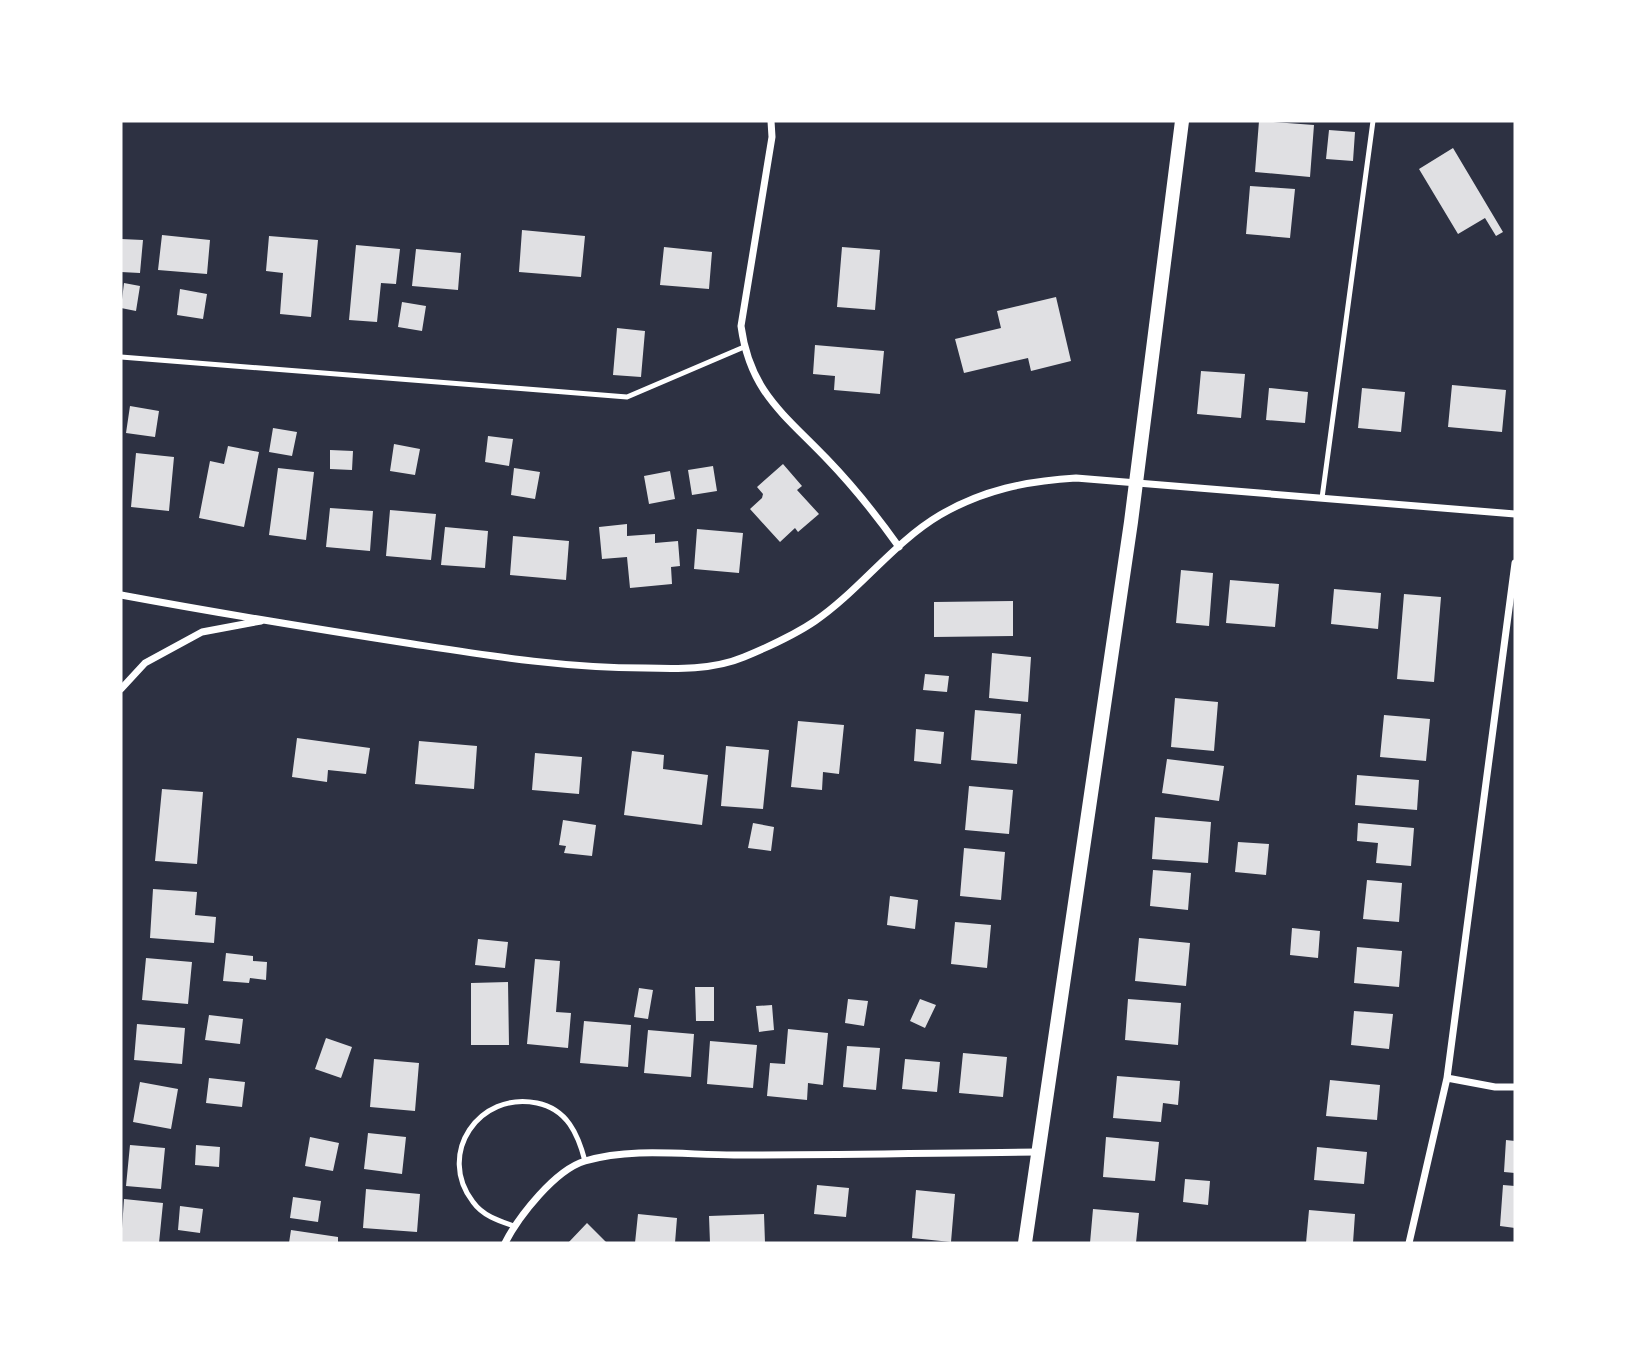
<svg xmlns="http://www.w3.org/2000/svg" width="1636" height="1364" font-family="'Roboto Condensed',sans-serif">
<rect width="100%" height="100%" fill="#2d3142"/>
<path fill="#e0e0e3" d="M1259,121L1314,125L1310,177L1255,172Z
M1329,130L1355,132L1353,161L1326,159Z
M1453,148L1503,232L1496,236L1485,218L1458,234L1419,169Z
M1250,186L1295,189L1290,238L1246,234Z
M522,230L585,236L581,277L519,272Z
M162,235L210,240L207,274L158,270Z
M269,236L318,240L311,317L280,314L283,273L266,271Z
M121,239L143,240L140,273L121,272Z
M356,245L400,249L396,284L381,283L377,322L349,320Z
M664,247L712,252L709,289L660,285Z
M842,247L880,250L875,310L837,307Z
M416,249L461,253L458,290L412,286Z
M124,283L140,286L136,311L121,308Z
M180,289L207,294L203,319L177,315Z
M1056,297L1071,361L1031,371L1028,358L964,373L955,339L1001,328L997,311Z
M402,302L426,306L422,331L398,327Z
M617,328L645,331L641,377L613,375Z
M815,345L884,351L880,394L834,390L835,376L813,374Z
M1201,371L1245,374L1241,418L1197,414Z
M1452,385L1506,390L1502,432L1448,427Z
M1269,388L1308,392L1305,423L1266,420Z
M1362,388L1405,392L1401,432L1358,428Z
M130,406L159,411L155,437L126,433Z
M273,428L297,432L292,456L269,452Z
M488,436L513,439L509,466L485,462Z
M394,444L420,449L415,475L390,471Z
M228,446L259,452L244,527L199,518L210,461L224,464Z
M330,450L353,451L352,470L330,469Z
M136,453L174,457L169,511L131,507Z
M783,464L802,486L797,490L819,514L798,532L795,528L780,542L750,509L762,498L763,494L757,487Z
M713,466L717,491L692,495L688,470Z
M278,468L314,472L306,540L269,535Z
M514,468L540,472L535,499L511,495Z
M670,471L675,499L649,504L644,476Z
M330,508L373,511L370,551L326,547Z
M390,510L436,514L431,560L386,556Z
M627,524V536L655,534V543L678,541L680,566L671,567L672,584L630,588L627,557L602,559L599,527Z
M445,527L488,531L485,568L441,565Z
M697,529L743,533L739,573L694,569Z
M513,536L569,541L566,580L510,575Z
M1181,570L1213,573L1209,626L1176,623Z
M1230,580L1279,584L1275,627L1226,623Z
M1334,589L1381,593L1378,629L1331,624Z
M1404,594L1441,597L1434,682L1397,679Z
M1013,601V636L934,637V602Z
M992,653L1031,657L1028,702L989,698Z
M925,674L949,676L947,692L923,690Z
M1175,698L1218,702L1214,751L1171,747Z
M975,710L1021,714L1017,764L971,760Z
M1384,715L1430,719L1426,761L1380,757Z
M798,721L844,725L839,774L823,772L822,790L791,787Z
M916,729L944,732L941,764L914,761Z
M297,738L370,748L366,774L328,770L327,782L292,777Z
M419,741L477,746L474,789L415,784Z
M726,746L769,750L763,809L721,806Z
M632,751L664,755L663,769L708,775L702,825L624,815Z
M535,753L582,757L579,794L532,790Z
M1167,759L1224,766L1219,801L1162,793Z
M1357,775L1419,780L1417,810L1355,805Z
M969,786L1013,790L1009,834L965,830Z
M162,789L203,792L197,864L155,861Z
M1155,817L1211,822L1208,863L1152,859Z
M563,820L596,825L592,856L564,853L566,846L559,845Z
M753,823L774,827L771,851L748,848Z
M1358,823L1414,828L1411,866L1376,863L1378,843L1357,841Z
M1238,842L1269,844L1266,875L1235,872Z
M964,848L1005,852L1001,900L960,896Z
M1153,870L1191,873L1188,910L1150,906Z
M1367,880L1402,883L1399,922L1363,919Z
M153,889L197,892L195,915L216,917L214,943L150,938Z
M890,896L918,900L915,929L887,925Z
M955,922L991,925L987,968L951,964Z
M1292,928L1320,931L1318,958L1290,955Z
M1139,938L1190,943L1186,986L1135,981Z
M478,939L508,942L505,968L475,965Z
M1357,947L1402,951L1399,987L1354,983Z
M226,953L253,956V961L267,962L266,980L250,978L249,983L223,981Z
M146,958L192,962L188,1004L142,1000Z
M535,959L560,961L556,1012L571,1013L568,1048L527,1044Z
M508,982L509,1045H471V983Z
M695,987H714V1021H696Z
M639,988L653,990L648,1019L634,1017Z
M848,999L868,1001L864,1026L845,1023Z
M920,999L936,1005L925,1028L910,1021Z
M1128,999L1181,1003L1178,1045L1125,1040Z
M772,1005L774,1030L759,1032L756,1006Z
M1354,1011L1393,1014L1389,1049L1351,1045Z
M209,1015L243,1019L240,1044L205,1040Z
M584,1021L631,1025L628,1067L580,1063Z
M137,1024L185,1028L182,1064L134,1060Z
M788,1029L828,1033L823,1085L808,1083L807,1100L767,1096L770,1063L785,1064Z
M648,1030L694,1034L691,1077L644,1073Z
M326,1038L352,1047L341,1078L315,1069Z
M710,1041L757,1045L753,1088L707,1084Z
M847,1046L880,1048L876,1090L843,1087Z
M963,1053L1007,1057L1003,1097L959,1093Z
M374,1059L419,1063L415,1111L370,1107Z
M905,1059L940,1062L937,1092L902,1089Z
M1117,1076L1180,1081L1178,1105L1163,1103L1161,1122L1113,1118Z
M209,1078L245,1082L242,1107L206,1103Z
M1330,1080L1380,1085L1377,1120L1326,1116Z
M140,1082L178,1089L171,1129L133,1122Z
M368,1133L406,1137L402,1174L364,1169Z
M310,1137L339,1143L333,1171L305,1166Z
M1106,1137L1159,1142L1155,1181L1103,1177Z
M1506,1140L1515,1141V1173L1504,1172Z
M130,1145L165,1148L161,1189L126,1186Z
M196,1145L220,1147L219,1167L195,1165Z
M1317,1147L1367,1152L1364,1184L1314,1180Z
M1185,1179L1210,1181L1208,1205L1183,1202Z
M817,1185L849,1188L846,1217L814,1214Z
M1503,1185L1515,1186V1228L1500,1226Z
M366,1189L420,1194L417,1232L363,1228Z
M916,1190L955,1194L951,1242L912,1238Z
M293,1197L321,1201L318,1222L290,1218Z
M124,1199L163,1203L159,1243H121Z
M180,1206L203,1209L200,1233L178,1230Z
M1093,1209L1139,1213L1136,1243H1090Z
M1309,1210L1355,1214L1353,1243H1306Z
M638,1214L677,1218L675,1243H635Z
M764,1214L765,1243H710L709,1216Z
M587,1223L607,1243H568Z
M291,1230L338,1237V1243H289Z"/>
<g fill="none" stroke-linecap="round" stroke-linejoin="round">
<path stroke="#fff" stroke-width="5" d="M121,357L627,397L744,347
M1322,498L1373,121
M514,1226C499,1221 483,1216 473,1202C436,1154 479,1091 537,1103C567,1109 578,1134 585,1161"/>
<path stroke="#fff" stroke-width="7" d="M771,121L772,137L741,326C750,392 784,414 827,459C854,487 877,516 899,547
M121,595C218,613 316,629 413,644C491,656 565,668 645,668C677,669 713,670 744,657C768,647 793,636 815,621C858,592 894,542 940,515C983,490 1026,481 1076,478L1515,514
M121,689L145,663L202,632L261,621
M1447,1078L1495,1087H1515
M505,1243C519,1216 555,1170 585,1161C633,1147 685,1155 734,1155C835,1155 936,1153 1038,1152
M1409,1243L1447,1078L1515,563"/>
<path stroke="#fff" stroke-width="14" d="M1025,1243L1131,522L1182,121"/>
</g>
<rect width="1636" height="1364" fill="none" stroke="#ffffff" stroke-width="245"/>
</svg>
